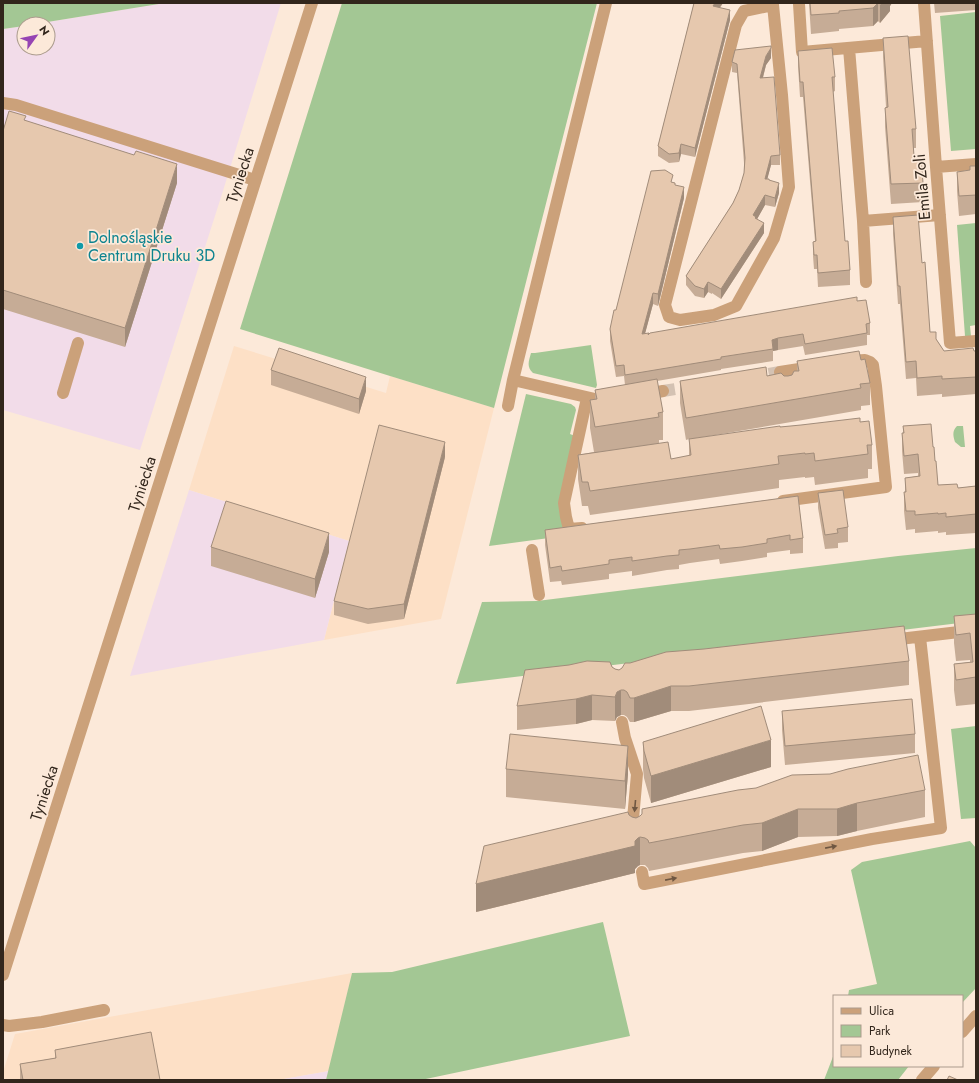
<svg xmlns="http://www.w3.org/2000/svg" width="979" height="1083" font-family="Jost,sans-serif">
<rect width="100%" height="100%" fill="#fce9d9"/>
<path fill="#fde0c6" d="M234,346L386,393L390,376L494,408L441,619L324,640L349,541L189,490Z
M352,973L329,1071L278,1080H3V1072L15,1034Z"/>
<path fill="#f2dce9" d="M165,3H281L222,194L140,450L3,410V29L24,26V48H48V24H35Z
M189,490L349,541L324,640L130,676Z
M329,1071L326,1080H278Z"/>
<path fill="#a3c794" d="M3,3H165L35,24H24V26L3,29Z
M342,3H597L494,408L390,376L240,329Z
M976,12V149L951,151L940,16Z
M976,223V325L970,326L971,336H965L957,225L947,226Z
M591,345L597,385L596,388L533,373C526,366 529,361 531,353H535Z
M526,394L571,404L575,407L576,410L570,434L575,436L564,536L489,546Z
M957,426H963L965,447H961L955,442C953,436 952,431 957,426Z
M976,548V621L456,684L482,602L537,601L898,556Z
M976,726V818L961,819L951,729Z
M970,841L976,848V988L962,1003V996H848L849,990L877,984L851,870L862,862Z
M603,922L630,1036L421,1080H326L352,973L392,972Z
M834,1054V1066H909L898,1080H824Z"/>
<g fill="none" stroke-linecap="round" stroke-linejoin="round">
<path stroke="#d4c2b3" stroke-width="12" stroke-dasharray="12 6" stroke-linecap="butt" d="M751,377L780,372
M663,391L695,386"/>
<path stroke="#cba17a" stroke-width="12" d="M773,3V5L744,11L736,25L665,305L669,317L680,320L714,315L736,306L774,238L789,187L782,95L773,5
M924,3L936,167L950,343L976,341
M799,4L802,52L927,41
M849,48L863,221L866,282
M3,103L16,105L255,180
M936,167L976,164
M863,221L940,215
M780,372L812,367
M513,380L595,399
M63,393L78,343
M643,395L663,391
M508,406L513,380L606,3
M783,501L886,487L876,386L873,365L870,362L865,360L850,361
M582,528L569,529L566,517L564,503L587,398
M532,550L539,595
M891,640L976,630
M622,722L625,738L637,774L633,819L634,832
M642,872L644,884L872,839L941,828L920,637
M3,975L312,3
M3,1025L9,1026L42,1022L104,1010
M962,1032L976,1016
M922,1080L934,1066"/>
</g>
<path fill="#c6ac96" d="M694,3H723L720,8L730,20L695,157L681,154L679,162L669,163L658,156V146Z
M809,3H892L890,6V11L880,23L878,21L873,26L839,29V31L811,34Z
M934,3H976V10L935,13Z
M883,38L916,129V148H913L914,156L923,183V202L891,204L885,127V108L886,107L883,57Z
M798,51L835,77V91L833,92L845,241L850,270V285L818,287L817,269H814L813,256V242L815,241L803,97H800L798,66Z
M771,58L766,65L763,78L780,155V165H771L767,179L779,193L775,207L765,205L757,219L764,233L721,299L712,293V294L708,292L704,298L695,296L686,285V276L733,203L739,190L744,173V163L737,73L732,72V62Z
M26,121L177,183L125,347L3,309V131Z
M976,166V214L959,216L957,191V172L970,170Z
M673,183L684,198L658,306L653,304L645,333L649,334L857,301L870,323V335H867V345L805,355L803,346L778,350L773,351V361L721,369V370L657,381L663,412V440H659V443L671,459L689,456V439L686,440L680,403V381L767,376H788L792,375L797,371V361L861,360L870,383V405L861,406V410L704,437L780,427L860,422L872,445V469H868V478L815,485L814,477L805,478V477L779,480V488L590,515L588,506H582L578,479V455L594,452L590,428V400L595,399V390L625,385L624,376L616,377L610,341V329L616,310Z
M893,217L922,263L930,332L936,339L944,351H976V394L942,397V394L917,396L916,378L906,379L900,304H898L893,234Z
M271,370L366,391L359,414L271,385Z
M903,426L933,447L938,485L958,488L976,486V533L946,535V532L938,533V531L915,533V529L906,530L904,511V492H905V478L918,476V473L904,474L902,451V433H903Z
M445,457L404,619L368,624L334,615V601Z
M818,493L848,527V542L838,543V548L825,549L818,508Z
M798,496L803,538V553L790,554V550L767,553V557L742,561L720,564L719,559L690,563L679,565V569L667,570L632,576V571L609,574V579L562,585L561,581L550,582L545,545V530Z
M211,547L329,552L315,598L211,566Z
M976,614V704L956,706L954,690V664L970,662V660L956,661L954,643V616Z
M909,661V685L689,711H671L634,722H630L627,717L624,715H621L617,717L615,721L592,720L576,724L517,730V706L612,667L615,669L619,670Z
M782,711L915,734V753L785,765L782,730Z
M643,742L771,767L651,803L644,778L643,769Z
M506,769L628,774L625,809L506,797Z
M925,790V817L857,831L837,836L798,837L762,851L743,853L649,871L648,868L645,865H640L638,866L635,869V873L476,912L629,815L632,817L636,818Z
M55,1050L160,1080H20V1064L55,1058Z"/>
<path fill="#a18c7a" d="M715,3H723L713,16V6Z
M878,3V21L873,26V8Z
M882,3H892L890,6V11L880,23V5Z
M730,10V20L695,157V148Z
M771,48V58L766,65L760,88V78L766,56Z
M681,144V154L679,162V153Z
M771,156V165L765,188V179Z
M177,164V183L125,347V328Z
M779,183V193L775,207V198Z
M684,187V198L658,306V294Z
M765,195V205L756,221L753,215Z
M764,223V233L721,299V289Z
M708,282V292L704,298V289Z
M653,293V304L642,345V334Z
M778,338V350L773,351L772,340Z
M366,377V391L359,414V399Z
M445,442V457L404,619V604Z
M329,533V552L315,598V579Z
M671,686V711L634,722V698Z
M621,690V715L617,717L615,721V697L617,692Z
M592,695V720L576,724V699Z
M771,740V767L651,803V776Z
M628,746V774L625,809V781Z
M857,803V831L837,836V809Z
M798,809V837L762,851V823Z
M640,837V865L638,866L635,869V873L476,912V884L635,841L638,838Z"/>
<path fill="#e6c8ae" stroke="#a18c7a" d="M694,3H715L713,6L730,10L695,148L681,144L679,153L669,154L658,146Z
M810,3H878L873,8L839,11V13L811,15Z
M908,36L916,129H912L914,156L921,155L923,183L891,184L885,108L888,107L883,38Z
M771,46V48L766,56L760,78L774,77L780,155L771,156L765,179H769V180L779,183L775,198L765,195L753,215L756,217L755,218L764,223L721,289L712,284L708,282L704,289L695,286L686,276L733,203L739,190L744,173L745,158L737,64L732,62L735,50Z
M832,48L835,77H832L843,215L845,241H848L850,270L818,273L817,255H814L813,242L816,241L803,82H800L798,51Z
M9,111L26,116L24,120L134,155L136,151L177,164L125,328L3,290V131Z
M970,166H976V195L959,196L957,172L970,170Z
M665,170L673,175L671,182L675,183V185L684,187L658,294L653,293L642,334L649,333L648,335L650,333L857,297V301L866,300L870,323L866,324L867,333L805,344L803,334L778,338L772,340L773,349L721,357V359L625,375L624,365L616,366L610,329L614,310H616L651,171Z
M918,215L922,263L925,262L930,332H936V339L944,351L973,348L974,351H976V377L942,379V376L917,378L916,361L906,362L900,286H898L893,217Z
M279,348L366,377L359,399L271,370Z
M859,351L861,360L865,359L870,383L860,384L861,388L686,418L680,381L766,367L767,376L781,373L784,376H788L792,375L794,371H799L797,361Z
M657,379L663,412L658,413L659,417L595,427L590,400L597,399L595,390Z
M860,418V422L869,421L872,445H867L868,454L815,461L814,453L805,454V453L778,456L779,464L590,491L588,482H582L578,455L668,442L671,459L691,455L689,439L780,426V427L801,425Z
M931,424L933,447H934L935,461H936L938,485L957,484L958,488L976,486V514L946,517V513L938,514V513L915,515V511H906L904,492H906L905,478L920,476L918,454L904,456L902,433H904L903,426Z
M379,425L445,442L404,604L368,609L334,601Z
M843,490L848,527L837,529L838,533L825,535L818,493Z
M798,496L803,538L790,540V535L767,539V543L742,547L720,549L719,545L690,549L679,550V555L667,556L632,561V557L609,560V564L562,571L561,566L550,568L545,530Z
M226,501L329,533L315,579L211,547Z
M976,614V677L956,680L954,664L973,662L970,633L956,635L954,616Z
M904,626L909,661L689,686H671L634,698H630L627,692L624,690H621L617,692L615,697L592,695L576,699L517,706L525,670L569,665L587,661L610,662L612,667L615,669L619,670L622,668L625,663H630L666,652L704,649Z
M912,699L915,734L785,746L782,711Z
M761,706L771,740L651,776L644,751L643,742Z
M510,734L628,746L625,781L506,769Z
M918,755L925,790L857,803L837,809H798L762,823L743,825L649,843L648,840L645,838L640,837L638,838L635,841V846L476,884L484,846L628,812L629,815L632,817L636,818L640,816L642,814V809L738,790L756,788L792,775L830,774L848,769Z
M151,1032L160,1080H23L20,1064L56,1058L55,1050Z
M949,1076L958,1080H947Z"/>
<defs><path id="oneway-solid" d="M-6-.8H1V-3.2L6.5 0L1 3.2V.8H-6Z"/></defs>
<g fill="#6f5742">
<use href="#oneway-solid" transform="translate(635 806) rotate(95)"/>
<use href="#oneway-solid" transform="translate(831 847) rotate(-11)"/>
<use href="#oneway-solid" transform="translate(671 879) rotate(-11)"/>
</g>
<circle fill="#0f9aa8" stroke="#fce9d9" stroke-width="1.5" cx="80" cy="246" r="4"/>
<g text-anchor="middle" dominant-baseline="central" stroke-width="3.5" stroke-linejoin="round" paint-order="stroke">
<g font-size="16" fill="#32261c" stroke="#fce9d9">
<text transform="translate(240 175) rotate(-72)">Tyniecka</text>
<text transform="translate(922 187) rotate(-95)">Emila Zoli</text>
<text transform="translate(142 484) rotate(-72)">Tyniecka</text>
<text transform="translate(44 793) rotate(-72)">Tyniecka</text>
</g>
<g font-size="16" fill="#0d838f" stroke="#fce9d9" text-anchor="start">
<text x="88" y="237">Dolnośląskie<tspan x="88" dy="18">Centrum Druku 3D</tspan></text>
</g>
</g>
<rect width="979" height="1083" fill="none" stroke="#32261c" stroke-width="8"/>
<rect x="833" y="995" width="130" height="72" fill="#fce9d9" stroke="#ab9b8d"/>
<rect x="841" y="1008" width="20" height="6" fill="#cba17a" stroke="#ab9b8d"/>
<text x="869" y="1015" font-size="12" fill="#32261c">Ulica</text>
<rect x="841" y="1025" width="20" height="12" fill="#a3c794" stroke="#ab9b8d"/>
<text x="869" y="1035" font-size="12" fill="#32261c">Park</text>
<rect x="841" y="1045" width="20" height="12" fill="#e6c8ae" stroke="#ab9b8d"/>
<text x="869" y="1055" font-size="12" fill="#32261c">Budynek</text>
<g transform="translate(36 36) rotate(57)"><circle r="19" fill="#fce9d9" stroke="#ab9b8d"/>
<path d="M0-3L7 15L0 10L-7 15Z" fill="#9644b3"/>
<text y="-6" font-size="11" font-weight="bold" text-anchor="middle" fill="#32261c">N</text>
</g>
</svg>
